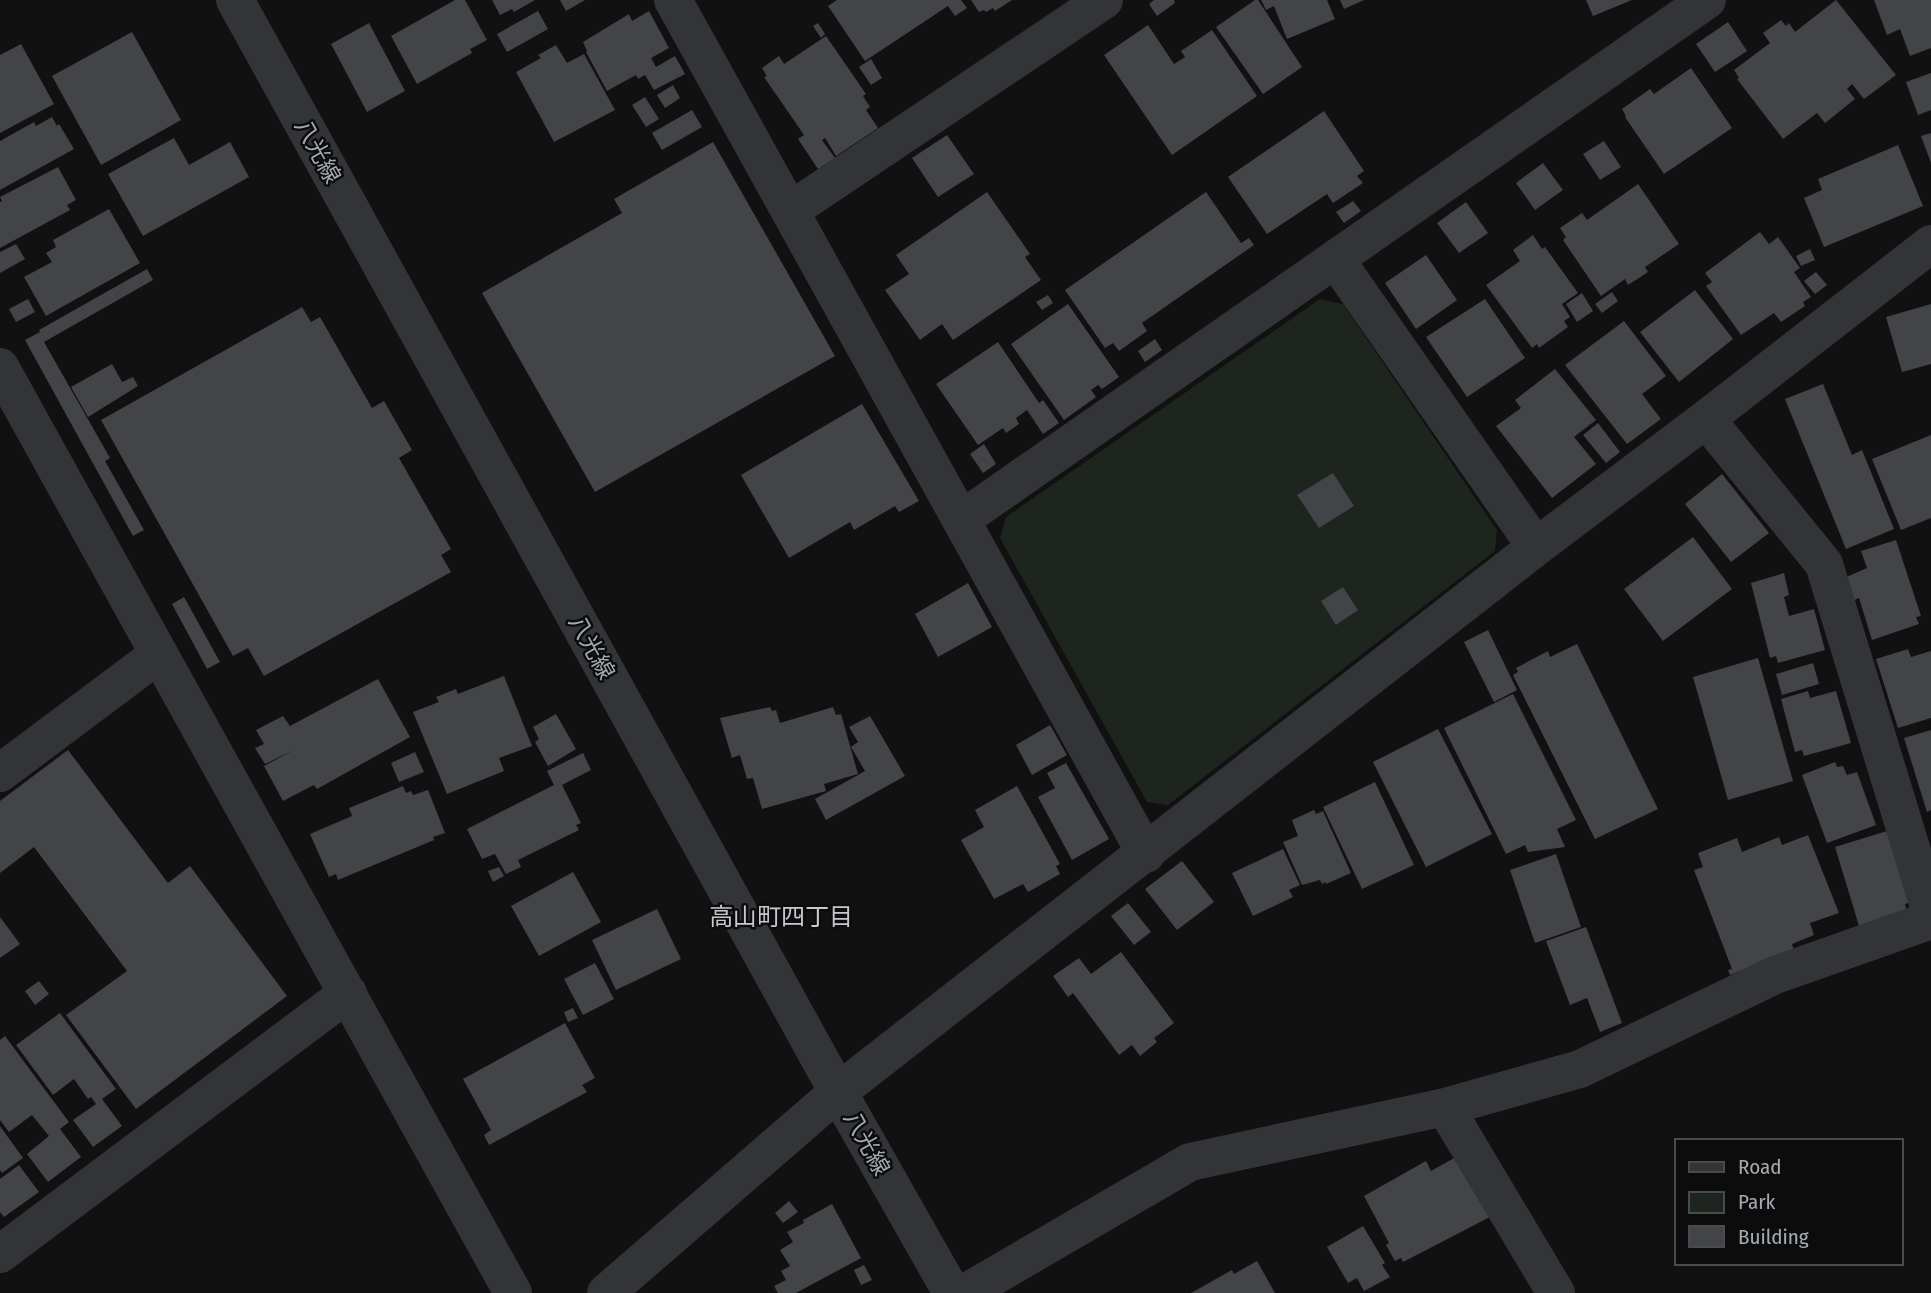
<svg xmlns="http://www.w3.org/2000/svg" width="1931" height="1293" font-family="'Fira Sans Condensed','Noto Sans JP',sans-serif">
<rect width="100%" height="100%" fill="#111112"/>
<path fill="#1e241e" d="M1320,299L1343,304L1497,530L1495,551L1168,805L1147,802L1000,538L1006,517Z"/>
<path fill="#434447" d="M455,0H465L487,40L470,49L472,53L417,84L391,36Z
M492,0H535L514,12L512,9L500,15Z
M560,0H585L566,11Z
M837,0H961L967,8L955,16L948,6L865,61L828,6Z
M971,0H1012L995,11L993,8L986,12L984,10L979,12Z
M1154,0H1174L1175,3L1157,16L1149,4Z
M1255,0H1258L1302,67L1263,94L1216,27Z
M1261,0H1327L1335,19L1287,39L1274,6L1266,10Z
M1340,0H1364L1344,9Z
M1586,0H1632L1593,16Z
M1836,0L1896,75L1864,99L1852,84L1847,89L1855,99L1825,123L1817,113L1783,139L1737,79L1739,78L1734,70L1770,43L1763,33L1781,20L1786,26L1789,23L1795,32Z
M1874,0H1931V48L1910,56L1900,29L1887,35Z
M538,11L548,29L507,52L497,34Z
M649,11L669,48L651,58L656,67L675,56L685,74L654,90L645,75L638,79L636,75L607,91L586,52L587,51L583,42L629,14L632,21Z
M1728,22L1747,51L1715,72L1696,44Z
M369,23L405,91L367,112L331,44Z
M818,23L825,34L821,38L813,26Z
M1148,25L1174,64L1185,57L1181,51L1212,30L1257,96L1172,155L1104,55Z
M132,32L181,120L101,165L52,76Z
M826,36L866,94L863,96L870,107L866,110L878,128L836,156L825,138L822,140L835,158L818,169L798,139L804,135L764,77L767,76L762,68L779,56L784,64Z
M21,44L54,104L0,133V55Z
M556,45L567,63L584,54L615,110L554,142L516,72L541,58L538,55Z
M871,59L882,78L871,85L859,67Z
M1691,68L1732,128L1664,174L1625,117L1626,116L1622,109L1650,89L1654,94Z
M1931,73V110L1918,115L1906,82Z
M673,85L680,98L665,108L657,95Z
M645,97L659,119L646,127L632,105Z
M692,110L702,127L662,150L652,133Z
M1324,111L1364,171L1357,176L1363,183L1333,203L1327,194L1267,234L1228,177Z
M52,117L57,126L59,124L74,149L0,190V141L34,122L36,126Z
M1931,133V163L1921,136Z
M947,135L974,174L938,197L912,158Z
M174,138L189,165L230,142L249,177L143,236L108,174Z
M1604,141L1621,167L1600,180L1583,154Z
M713,142L835,356L595,492L482,293L622,213L614,199Z
M1898,145L1923,206L1824,247L1804,198L1822,190L1818,179Z
M1543,163L1563,190L1535,210L1516,183Z
M58,167L76,200L67,205L70,210L0,248V202L2,201L0,197Z
M1638,184L1679,244L1645,267L1648,272L1628,285L1625,279L1601,296L1563,240L1566,237L1560,228L1582,213L1587,220Z
M987,192L1030,254L1025,257L1041,280L953,340L942,324L920,340L885,290L909,274L896,255Z
M1206,192L1241,243L1249,238L1254,245L1142,323L1147,331L1119,351L1113,343L1105,348L1065,290Z
M1353,201L1361,211L1344,223L1336,212Z
M1466,202L1488,233L1459,253L1437,223Z
M109,209L140,263L46,316L24,277L52,262L46,253L56,247L53,240Z
M1760,232L1769,244L1778,237L1800,268L1794,272L1811,297L1803,302L1805,306L1781,322L1774,313L1741,335L1706,286L1712,282L1705,273Z
M1533,235L1542,249L1545,247L1578,293L1562,304L1570,317L1564,321L1568,327L1539,348L1537,344L1532,348L1486,285L1520,261L1513,250Z
M16,244L25,259L0,273V252Z
M1810,249L1815,260L1801,266L1796,256Z
M1426,255L1457,300L1416,329L1385,283Z
M147,269L153,280L44,342L110,458L105,461L144,530L133,536L25,340L40,332L39,330Z
M1816,272L1827,285L1815,294L1804,281Z
M1695,290L1733,339L1679,382L1640,332Z
M1612,292L1618,301L1602,313L1595,304Z
M1582,293L1593,311L1577,322L1566,304Z
M1048,295L1053,303L1042,310L1036,302Z
M28,299L35,312L16,322L9,309Z
M1485,299L1525,358L1467,397L1426,337Z
M1068,304L1119,377L1102,389L1098,385L1091,390L1096,397L1064,420L1011,344Z
M1931,304V364L1902,372L1886,317Z
M302,307L311,322L320,317L372,408L384,401L412,450L399,458L451,549L441,555L451,572L264,676L248,648L233,656L101,420Z
M1624,321L1666,376L1642,394L1661,419L1627,444L1565,365Z
M1155,339L1162,350L1145,362L1138,351Z
M998,342L1039,403L1043,400L1059,423L1043,434L1027,410L1016,418L1019,424L1006,433L1003,428L978,445L936,384Z
M112,364L122,382L133,377L138,386L88,417L71,387Z
M1555,369L1596,420L1574,437L1596,464L1552,498L1496,426L1521,408L1515,400Z
M1823,384L1852,455L1862,450L1894,529L1846,549L1785,399Z
M862,404L919,501L899,512L895,506L854,530L850,522L789,558L741,475Z
M1598,423L1620,452L1606,463L1583,435Z
M1931,435V518L1901,530L1872,459Z
M984,444L996,464L983,473L970,454Z
M1333,473L1354,506L1319,528L1297,495Z
M1722,474L1769,533L1731,562L1685,504Z
M1693,537L1732,589L1663,641L1624,589Z
M1896,540L1921,616L1916,617L1919,624L1872,640L1859,598L1852,601L1844,578L1867,568L1861,551Z
M1784,573L1789,595L1784,597L1789,616L1814,609L1825,650L1778,663L1776,656L1770,658L1751,583Z
M968,583L992,627L938,657L915,614Z
M1343,587L1358,610L1336,625L1321,601Z
M184,597L220,662L207,669L172,604Z
M1488,630L1517,690L1494,702L1464,642Z
M1577,644L1658,809L1595,839L1513,675L1518,672L1516,668L1548,651L1550,657Z
M1908,649L1911,657L1931,651V718L1898,728L1876,659Z
M1758,658L1793,781L1728,800L1693,677Z
M1813,663L1819,684L1782,695L1776,674Z
M504,676L532,746L499,758L504,771L447,794L413,712L439,702L436,697L456,689L458,694Z
M378,679L410,737L317,789L314,785L283,801L264,766L294,750L265,764L255,748L264,744L256,730L283,716L290,726Z
M1808,691L1810,698L1836,691L1851,743L1804,756L1802,750L1795,752L1781,699Z
M1513,694L1576,820L1557,829L1565,847L1528,852L1525,845L1506,854L1444,728Z
M770,707L772,711L776,710L780,723L833,707L836,715L841,714L858,774L824,784L826,791L762,809L753,778L747,779L740,755L732,758L720,718Z
M556,714L576,749L548,766L535,742L539,739L533,727Z
M870,716L905,776L826,820L815,799L865,771L851,747L858,742L849,727Z
M1050,725L1067,755L1032,775L1016,745Z
M1438,729L1492,834L1426,867L1373,762Z
M1931,730V810L1927,812L1904,738Z
M68,750L168,883L190,866L287,996L136,1109L66,1015L127,971L34,847L0,873V801Z
M415,752L424,772L399,782L391,763Z
M583,753L591,770L562,785L581,823L576,825L579,830L518,860L521,867L506,874L495,854L482,859L467,829L554,785L547,771Z
M1835,762L1837,767L1843,766L1847,775L1857,772L1876,825L1827,843L1802,775Z
M1066,763L1109,839L1072,860L1038,797L1055,788L1047,773Z
M1375,782L1414,865L1362,889L1323,807Z
M403,786L406,793L411,791L413,795L428,790L445,833L433,837L434,840L338,880L336,874L329,877L310,834L352,816L349,808Z
M1017,786L1060,864L1056,866L1060,874L1028,892L1023,884L994,899L961,840L984,827L975,810Z
M1314,810L1316,814L1323,811L1351,873L1326,884V882L1322,884L1320,880L1302,885L1283,842L1298,836L1292,820Z
M1887,831L1912,902L1905,904L1907,912L1859,926L1835,847Z
M1808,835L1839,913L1810,923L1814,935L1792,944L1794,950L1730,975L1728,970L1732,969L1694,870L1703,867L1698,853L1737,838L1742,852L1779,837L1782,845Z
M1283,849L1300,885L1289,890L1293,897L1253,916L1232,873Z
M1556,854L1581,927L1535,943L1510,870Z
M1182,861L1214,902L1177,930L1145,889Z
M499,867L504,876L493,882L488,871Z
M573,872L601,922L539,956L511,906Z
M1128,903L1151,932L1134,945L1111,916Z
M657,909L681,959L616,990L592,940Z
M0,917L20,944L0,958Z
M1586,927L1622,1023L1600,1032L1587,998L1570,1005L1546,941Z
M1121,952L1174,1023L1154,1038L1157,1042L1140,1056L1132,1045L1119,1055L1073,993L1068,997L1053,976L1079,958L1091,974Z
M595,963L614,999L583,1015L564,979Z
M39,981L49,994L35,1005L25,991Z
M573,1008L578,1018L568,1022L564,1012Z
M60,1013L116,1089L102,1099L122,1126L93,1147L73,1120L96,1104L91,1097L88,1099L74,1079L53,1095L16,1045Z
M565,1023L595,1078L582,1085L587,1092L489,1145L484,1135L491,1130L463,1079Z
M5,1036L69,1122L60,1129L81,1157L48,1182L27,1154L49,1136L32,1115L9,1132L0,1120V1040Z
M0,1126L23,1158L2,1173L0,1170Z
M1456,1157L1490,1217L1403,1262L1401,1258L1395,1261L1386,1245L1389,1243L1364,1196L1426,1161L1431,1171Z
M19,1165L39,1192L4,1217L0,1212V1179Z
M789,1201L798,1212L783,1223L775,1213Z
M832,1204L861,1258L796,1293H778L774,1286L786,1280L781,1271L790,1266L780,1250L793,1242L787,1232L804,1223L803,1220Z
M1363,1226L1385,1263L1382,1265L1390,1277L1364,1291L1357,1278L1348,1283L1327,1247Z
M1257,1261L1275,1293H1191L1232,1270L1234,1274Z
M864,1265L872,1280L861,1285L854,1270Z"/>
<g fill="none" stroke-linecap="round" stroke-linejoin="round">
<path stroke="#333437" stroke-width="38" d="M235,0L838,1092L952,1293
M673,0L1146,854
M791,210L1104,0
M1336,260L1536,547
M0,367L513,1293
M1706,419L1824,564L1931,913
M962,519L1707,0
M0,773L159,654
M1445,1107L1556,1293
M0,1254L348,993
M606,1293L838,1092L1536,547L1706,419L1931,244
M965,1293L1190,1162L1445,1107L1580,1069L1775,975L1931,920"/>
</g>
<g text-anchor="middle" dominant-baseline="central" stroke-width="5" stroke-linejoin="round" paint-order="stroke">
<g font-size="23" fill="#a4aab1" stroke="#0c0c0d">
<text transform="translate(318 151) rotate(61)">八光線</text>
<text transform="translate(592 647) rotate(61)">八光線</text>
<text transform="translate(867 1143) rotate(61)">八光線</text>
</g>
<g font-size="24" fill="#c5c8ce" stroke="#0c0c0d">
<text x="781" y="917">高山町四丁目</text>
</g>
</g>
<rect x="1675" y="1139" width="228" height="126" fill="#0c0c0d" stroke="#494b4f" stroke-width="2"/>
<rect x="1689" y="1162" width="35" height="10" fill="#333437" stroke="#494b4f" stroke-width="2"/>
<text x="1738" y="1174" font-size="21" fill="#a4aab1">Road</text>
<rect x="1689" y="1192" width="35" height="21" fill="#1e241e" stroke="#494b4f" stroke-width="2"/>
<text x="1738" y="1209" font-size="21" fill="#a4aab1">Park</text>
<rect x="1689" y="1226" width="35" height="21" fill="#434447" stroke="#494b4f" stroke-width="2"/>
<text x="1738" y="1244" font-size="21" fill="#a4aab1">Building</text>
</svg>
